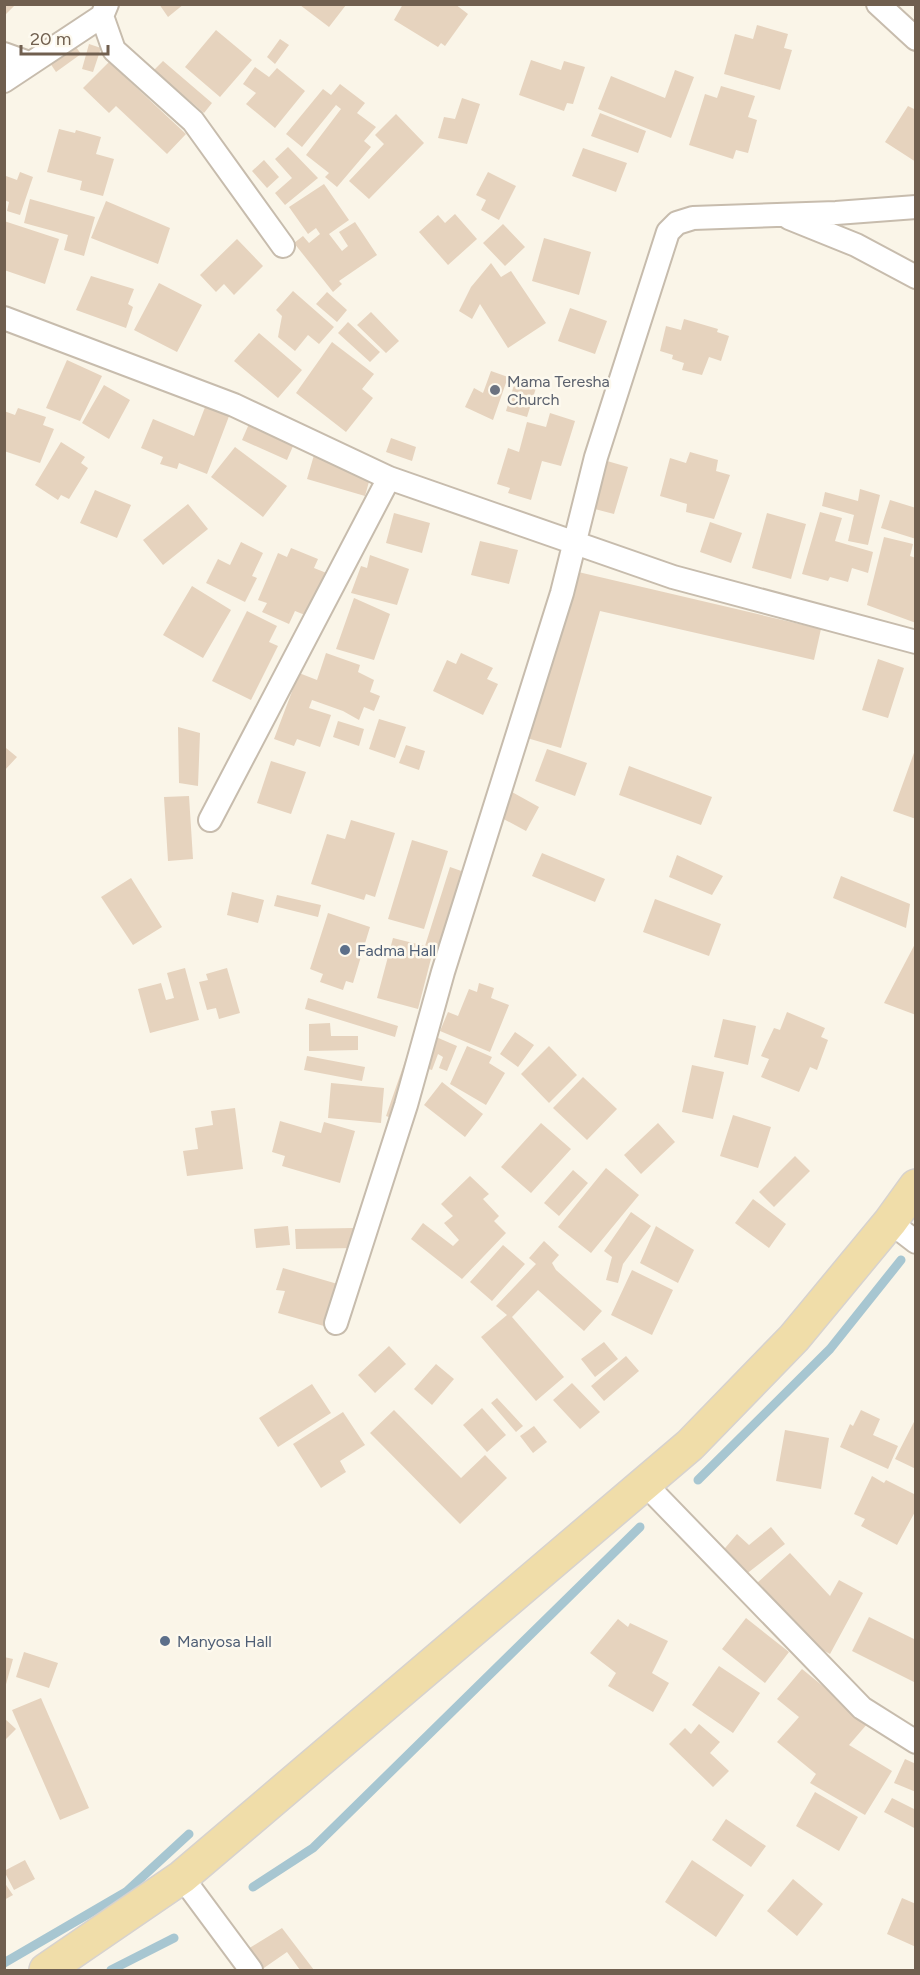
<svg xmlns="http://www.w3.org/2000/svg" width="920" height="1975" font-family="Figtree,sans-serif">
<rect width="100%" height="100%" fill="#faf5e8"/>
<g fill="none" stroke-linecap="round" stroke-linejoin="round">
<path stroke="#a7c6d1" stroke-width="9" d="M698,1480L830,1349L901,1260
M253,1887L313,1848L640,1527
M4,1963L126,1892L189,1834
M111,1970L174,1938"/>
</g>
<path fill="#e6d3be" d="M4,4H16L6,14Z
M159,4H184L168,17Z
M403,4H455L468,14L445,46L441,43L438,47L394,20Z
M300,5H346L329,27Z
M757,25L788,34L784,48L792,50L780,90L724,74L735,34L753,39Z
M216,30L252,60L220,97L185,67Z
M280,39L289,45L275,64L267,57Z
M71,40L81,54L56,72L46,57Z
M89,44L101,48L93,72L82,69Z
M531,60L561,70L564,61L585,67L573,104L567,103L564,111L519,95Z
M163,61L212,103L204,113L154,70Z
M109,62L186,134L167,154L116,106L109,113L83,88Z
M255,67L269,77L277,68L305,91L275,128L246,104L256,93L243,84Z
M675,70L694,77L671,138L598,109L611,76L665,98Z
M340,84L365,103L357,113L376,127L364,141L371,147L337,187L325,177L329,173L306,155L341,109L336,105L302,147L286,134L323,89L331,95Z
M721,86L755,96L748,117L757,120L748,153L736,150L733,159L689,145L705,94L717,98Z
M462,98L480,104L467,144L438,138L444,117L455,119Z
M908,106L916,110V162L885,142Z
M600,113L646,131L638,153L591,136Z
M396,114L424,143L369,199L349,181L384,144L375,135Z
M59,129L75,133L76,130L101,137L96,154L114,159L103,196L80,190L82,181L47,172Z
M288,147L318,178L285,205L275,193L292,178L275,159Z
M583,148L627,163L616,192L572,176Z
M264,160L279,177L267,188L252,171Z
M20,172L33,177L20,215L7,211L9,202L4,200L6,176L17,180Z
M488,172L516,186L499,220L481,210L486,200L476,195Z
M324,184L349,220L329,234L342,251L348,246L339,232L355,222L377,255L339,281L342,284L333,292L294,243L303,236L309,243L320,234L316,228L308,234L289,207Z
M30,199L95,217L84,256L64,250L68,235L24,223Z
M106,201L170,228L158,264L91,238Z
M455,214L477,239L448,265L419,232L438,215L445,223Z
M4,221L59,239L45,284L4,270Z
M503,224L525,247L505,266L483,243Z
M544,238L591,252L579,295L532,281Z
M237,239L263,266L234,295L224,284L216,292L200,275Z
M491,263L501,277L511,271L546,323L508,348L480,304L472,319L459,311L471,287Z
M91,276L134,289L128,304L133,307L126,328L76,310Z
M159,283L202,305L177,352L134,330Z
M293,291L334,327L319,344L308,335L295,351L278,337L282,316L276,310Z
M327,292L347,310L337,322L316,304Z
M570,308L607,321L595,354L558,341Z
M371,312L399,341L386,353L357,325Z
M684,319L718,329L717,332L729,336L721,361L709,357L702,375L682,370L684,363L672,359L673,355L660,351L666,326L681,330Z
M348,322L380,352L370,362L338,333Z
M259,333L302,370L278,398L234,361Z
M332,342L374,374L362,389L373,398L346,432L296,393Z
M67,360L102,376L80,421L46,408Z
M491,371L508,377L493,420L465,407L474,388L483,393Z
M515,382L536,388L527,417L506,411Z
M104,385L130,400L109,439L82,423Z
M207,402L231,411L207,474L179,463L177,469L160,464L163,457L141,448L153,419L194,436Z
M18,408L46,417L43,425L54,429L40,463L4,451V411L15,415Z
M550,413L575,421L561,466L542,461L531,500L508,493L510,488L497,484L508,448L519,452L527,422L546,427Z
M252,417L297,437L287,460L242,440Z
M391,438L416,447L412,461L386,452Z
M61,442L85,457L81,463L88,468L69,499L61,495L58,500L35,485Z
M235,447L287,486L263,517L211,477Z
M690,452L718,460L716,471L730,475L714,519L686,512L687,504L660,496L670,458L686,463Z
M314,455L372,471L365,496L307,479Z
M600,459L628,467L614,514L587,507Z
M860,489L880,495L868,545L848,541L854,515L822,506L825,492L858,501Z
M95,490L131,505L117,538L80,523Z
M890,500L916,508V539L881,528Z
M188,504L208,529L163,565L143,540Z
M820,512L842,518L835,541L873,552L868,573L852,568L848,582L830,577L828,581L802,574Z
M394,513L430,523L422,553L386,543Z
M767,513L806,524L791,579L752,568Z
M710,522L742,533L731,563L700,552Z
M884,537L913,544L910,556L916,558V623L867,605Z
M480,541L518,550L509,584L471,575Z
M241,542L263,553L252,576L257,578L245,602L206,583L218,559L230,565Z
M291,548L318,559L314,568L329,574L310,617L295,611L289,624L262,612L267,603L258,600L278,553L287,557Z
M370,555L409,569L397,605L351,593L361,566L367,568Z
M574,571L821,629L814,660L600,611L561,748L527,738Z
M192,586L231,610L203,658L163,635Z
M354,598L390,614L374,660L336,649Z
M247,611L277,626L269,642L278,646L251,700L212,681Z
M326,653L360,665L358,672L374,680L370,692L380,696L374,711L364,707L359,720L343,711L312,700L309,708L331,715L320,747L297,739L294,746L274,739L299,673L317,680Z
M461,653L493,668L487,679L498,684L483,715L433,691L447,660L456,664Z
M878,659L904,668L888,718L862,710Z
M379,719L406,727L395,758L369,749Z
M338,721L364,729L359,746L333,737Z
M178,727L200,733L198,786L179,783Z
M406,745L425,751L419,770L399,763Z
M6,748L17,757L4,771V750Z
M547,749L587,763L575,796L535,781Z
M915,750H916V819L893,811Z
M271,761L306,772L291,814L257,803Z
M629,766L712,797L701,825L619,795Z
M512,792L539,807L526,831L498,816Z
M189,796L193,859L168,861L164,797Z
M351,820L395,833L375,897L366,894L364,900L311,884L327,834L345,839Z
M412,840L448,851L424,929L388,919Z
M542,853L605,879L595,902L532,876Z
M677,855L723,876L712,895L669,877Z
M450,867L470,874L444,955L433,951L418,1009L377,998L393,938L425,946Z
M841,876L910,904L906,928L833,898Z
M131,878L162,927L133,945L101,897Z
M232,892L264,900L258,923L227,915Z
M277,895L321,905L318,917L274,906Z
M655,899L721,924L709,956L643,932Z
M328,913L370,927L353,983L346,981L343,990L320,982L323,974L310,969Z
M916,942V1015L884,1003Z
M185,968L199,1020L150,1033L138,989L161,983L166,1000L174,998L167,973Z
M227,968L240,1013L219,1019L216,1008L207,1010L199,982L208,980L206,974Z
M479,983L494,988L491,998L509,1005L490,1052L440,1031L448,1012L458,1016L469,989L477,992Z
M308,998L398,1026L395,1037L305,1009Z
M787,1012L825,1028L821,1037L828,1040L817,1070L810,1067L799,1092L761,1077L769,1059L761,1056L774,1028L780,1030Z
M723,1019L756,1026L748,1065L714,1057Z
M330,1023L331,1036H358V1050L309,1051V1024Z
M515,1032L534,1045L518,1067L500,1054Z
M414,1035L394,1119L386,1116Z
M436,1037L457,1046L447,1071L439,1068L443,1057L438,1054L432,1070L422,1067Z
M467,1046L492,1057L489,1063L505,1073L486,1105L450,1084Z
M549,1046L577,1075L549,1103L521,1074Z
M307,1056L365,1067L362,1081L304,1070Z
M692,1065L724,1072L713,1119L682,1112Z
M583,1077L617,1109L587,1140L553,1108Z
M442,1082L483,1114L465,1137L424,1105Z
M331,1083L384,1088L381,1123L328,1118Z
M235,1108L243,1169L187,1176L183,1151L198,1149L195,1128L213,1125L211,1111Z
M733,1115L771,1127L758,1168L720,1156Z
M280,1121L321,1133L324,1122L355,1131L340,1183L282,1166L285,1156L272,1152Z
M541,1123L571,1149L531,1193L501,1167Z
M658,1123L675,1142L641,1174L624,1155Z
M795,1156L810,1171L774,1207L759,1192Z
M606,1168L639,1195L591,1253L558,1227Z
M573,1170L588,1183L559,1216L544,1203Z
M470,1176L489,1194L483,1199L499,1216L494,1221L506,1233L462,1279L411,1239L423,1223L453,1246L459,1240L444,1223L453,1216L441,1204Z
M753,1199L786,1224L769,1248L735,1223Z
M631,1212L651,1226L623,1264L618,1283L606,1280L612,1257L604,1251Z
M288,1226L290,1245L256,1248L254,1229Z
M656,1226L694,1250L678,1283L640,1263Z
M354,1228L355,1248L296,1249L295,1229Z
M544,1241L559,1255L552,1263L556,1270L602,1311L584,1331L538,1290L512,1317L564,1377L536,1401L481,1337L507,1315L496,1306L536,1264L529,1258Z
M503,1245L525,1264L492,1301L470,1282Z
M283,1268L341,1285L331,1328L278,1313L285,1291L276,1290Z
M632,1270L673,1290L652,1335L611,1315Z
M604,1342L618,1359L595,1377L581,1359Z
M389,1346L406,1364L375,1393L358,1375Z
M626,1356L639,1371L604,1401L591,1386Z
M436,1364L454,1379L432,1405L414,1389Z
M572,1383L600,1412L580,1429L553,1400Z
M312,1384L331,1413L278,1447L259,1418Z
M497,1398L523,1426L516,1432L491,1403Z
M482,1408L506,1435L487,1452L463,1425Z
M394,1410L461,1478L485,1455L507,1478L460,1524L370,1433Z
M861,1410L880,1419L873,1435L898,1446L888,1469L840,1447L850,1424L853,1426Z
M343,1412L365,1445L340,1461L346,1472L321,1488L293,1444Z
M916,1418V1469L895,1459Z
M534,1426L547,1442L533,1453L520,1436Z
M785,1430L829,1438L821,1489L776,1481Z
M872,1476L884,1483L886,1480L916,1495V1510L897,1545L861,1526L865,1519L854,1514Z
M771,1527L785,1544L745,1575L720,1554L737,1534L749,1545Z
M790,1553L830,1596L839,1580L863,1593L830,1654L806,1641L757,1583Z
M869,1617L916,1640V1683L852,1651Z
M746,1618L789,1652L765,1683L722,1649Z
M618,1619L628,1627L630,1623L668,1641L652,1673L669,1683L653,1712L608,1686L616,1673L590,1653Z
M24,1652L58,1663L49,1688L16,1677Z
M4,1657L13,1659L5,1688H4Z
M719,1666L760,1693L733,1733L692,1705Z
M802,1669L868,1723L849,1745L892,1771L865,1815L810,1783L816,1774L777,1742L799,1717L777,1699Z
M41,1698L89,1808L60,1820L12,1710Z
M4,1718L16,1729L4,1741Z
M699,1724L720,1742L710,1753L729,1771L713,1787L669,1744L685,1728L691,1734Z
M905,1759L916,1764V1792L894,1783Z
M815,1792L858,1817L839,1851L796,1826Z
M892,1798L916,1810V1829L884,1812Z
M726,1819L766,1846L751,1867L712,1840Z
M25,1860L35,1879L14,1890L4,1871Z
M692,1860L744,1895L716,1937L665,1902Z
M793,1879L823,1904L797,1936L767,1911Z
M4,1882L13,1895L4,1900Z
M902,1898L916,1904V1947L887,1934Z
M282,1928L314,1970H300L287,1952L261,1970L238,1955Z"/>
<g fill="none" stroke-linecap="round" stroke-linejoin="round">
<g stroke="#c7bcad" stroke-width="26">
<path id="minor" d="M107,4L102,16L114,50L193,121L283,246
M878,4L916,39
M4,54L29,63
M4,81L102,16
M789,218L856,245L916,277
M4,318L234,405L389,478L673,577L916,642
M210,820L389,478
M890,1222L916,1242
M336,1323L406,1105L443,972L562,593L596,457L668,232L677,223L693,218L836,213L916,207
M645,1484L862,1708L916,1742
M182,1877L251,1970"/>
</g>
<g stroke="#d7d2ce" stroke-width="36">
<path id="primary" d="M46,1970L182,1877L690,1445L794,1338L890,1222L916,1186"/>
</g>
<use href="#minor" stroke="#fff" stroke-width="22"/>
<use href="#primary" stroke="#f0dda9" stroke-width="33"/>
</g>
<circle fill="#6b7280" stroke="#fdf9ee" stroke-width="2" cx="495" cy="390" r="6"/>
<g fill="#5c6f8a" stroke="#fdf9ee" stroke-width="2">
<circle cx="345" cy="950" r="6"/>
<circle cx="165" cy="1641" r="6"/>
</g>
<g text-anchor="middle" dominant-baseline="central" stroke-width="5" stroke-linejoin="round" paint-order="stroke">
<g font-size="16" fill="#5b616d" stroke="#fdf9ee" text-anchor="start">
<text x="507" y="381">Mama Teresha<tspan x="507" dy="18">Church</tspan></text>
</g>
<g font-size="16" fill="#4e5e75" stroke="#fdf9ee" text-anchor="start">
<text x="357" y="950">Fadma Hall</text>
<text x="177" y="1641">Manyosa Hall</text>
</g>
</g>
<rect width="920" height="1975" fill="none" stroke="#705f4f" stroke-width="12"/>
<path d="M21 45v9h87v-9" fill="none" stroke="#705f4f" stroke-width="3"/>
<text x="30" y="45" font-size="18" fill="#705f4f" stroke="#fdf9ee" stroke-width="4.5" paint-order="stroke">20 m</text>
</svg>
